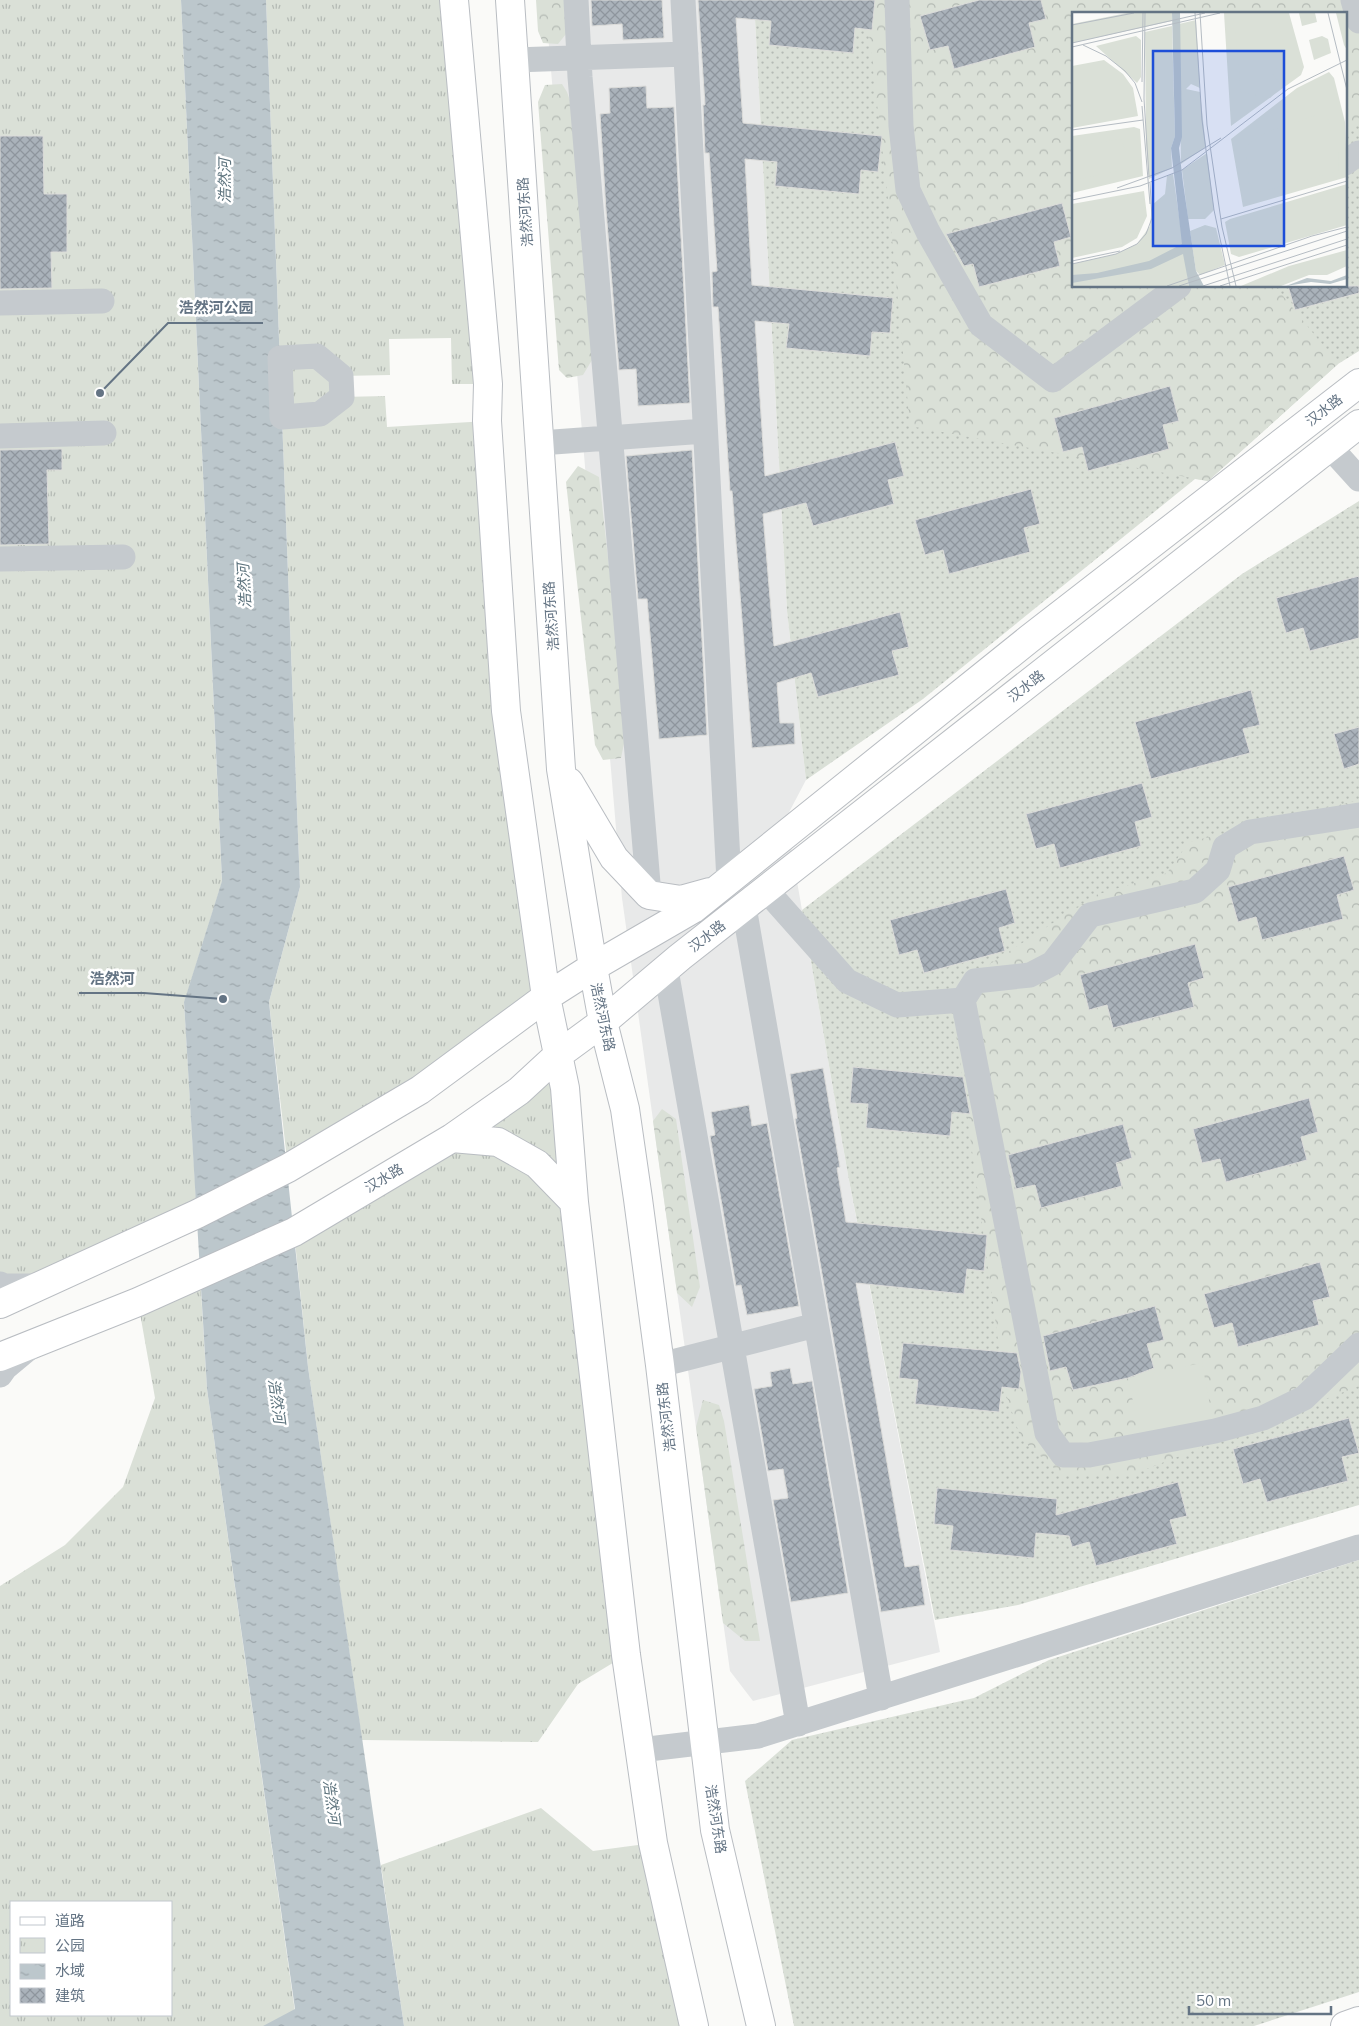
<svg xmlns="http://www.w3.org/2000/svg" width="1359" height="2026" font-family="Mulish,'Noto Sans SC',sans-serif">
<defs>
<pattern id="grass-dots" width="8" height="8" patternUnits="userSpaceOnUse" patternTransform="scale(1.25)"><rect width="8" height="8" fill="#dae0d7"/><path d="M2 2h.1M6 6h.1" fill="none" stroke="#b4bab4" stroke-width="1.8" stroke-linecap="round"/></pattern>
<pattern id="forest-crowns" width="20" height="18" patternUnits="userSpaceOnUse" patternTransform="scale(1.25)"><rect width="20" height="18" fill="#dae0d7"/><path d="M2 6a3 3 0 1 1 6 0M12 15a3 3 0 1 1 6 0" fill="none" stroke="#b4bab4"/></pattern>
<pattern id="park-tufts" width="24" height="20" patternUnits="userSpaceOnUse" patternTransform="scale(1.25)"><rect width="24" height="20" fill="#dae0d7"/><path d="M3 7l-1-3M5 7V3M7 7l1-3M15 17l-1-3M17 17v-4M19 17l1-3" fill="none" stroke="#b4bab4"/></pattern>
<pattern id="water-ripples" width="26" height="14" patternUnits="userSpaceOnUse" patternTransform="scale(1.25)"><rect width="26" height="14" fill="#bcc7cc"/><path d="M2 4q2-2 4 0t4 0M15 11q2-2 4 0t4 0" fill="none" stroke="#9ca6ab"/></pattern>
<pattern id="building-cross-hatch" width="8" height="8" patternUnits="userSpaceOnUse" patternTransform="scale(1.25)"><rect width="8" height="8" fill="#aab2ba"/><path d="M0 0l8 8M0 8l8-8" fill="none" stroke="#8e959d"/></pattern>
</defs>
<rect width="100%" height="100%" fill="#fafaf8"/>
<path fill="#e8e9e9" d="M545,0H754L787,611L806,780L786,818L848,1175L940,1652L753,1701L730,1671L622,898Z"/>
<path fill="url(#grass-dots)" fill-rule="evenodd" d="M754,0H1359V351L1338,364L1208,481L1195,479L923,699L806,780L787,611ZM1073,14H1345V286H1073Z
M1359,501V1505L1018,1605L935,1620L848,1175L802,910L1242,574Z
M1359,1560V1992L1254,2026H794L745,1781L792,1740L974,1698L1049,1660Z"/>
<path fill="url(#forest-crowns)" d="M536,0H564L566,34L558,44L543,43L538,31Z
M865,0H1359V122L1345,132V14H1073V286H1275L1338,364L1208,481L910,426L889,207Z
M562,84L567,92L574,112L592,360L583,375L567,378L559,370L538,102L545,85Z
M578,466L599,477L627,729L621,758L603,760L595,745L566,482Z
M1359,800V1386L1131,1475L1063,1476L1021,1439L1005,1391L950,990L1096,895L1167,873L1189,842Z
M662,1109L676,1119L700,1287L692,1307L677,1293L653,1121Z
M703,1400L719,1405L724,1421L760,1641H745L723,1623L696,1427Z"/>
<path fill="url(#park-tufts)" fill-rule="evenodd" d="M0,0H181L222,882L184,1003L197,1214L0,1304Z
M266,0H454L488,384H452L451,338L389,339L390,375L341,376L342,397L385,396L387,427L487,421L546,997L288,1168L269,1002L300,887Z
M558,1055L626,1655L578,1684L538,1742L362,1740L308,1367L294,1232Z
M200,1275L207,1389L297,2026H0V1586L65,1545L123,1487L155,1398L138,1302ZM11,1902H171V2015H11Z
M541,1808L593,1851L653,1843L694,2026H404L381,1865Z"/>
<path fill="#dae0d7" d="M1202,1363L1215,1431L1142,1445L1128,1378Z"/>
<path fill="url(#water-ripples)" d="M181,0H266L300,887L269,1002L308,1367L404,2026H263L295,2009L207,1389L184,1002L222,881Z"/>
<path fill="url(#building-cross-hatch)" stroke="#dcdcda" d="M591,0H662L664,38L623,40L622,24L592,26Z
M698,0H875L872,30L855,28L853,53L769,45L771,21L736,18L743,123L882,136L878,172L861,170L859,194L775,186L777,162L745,159L752,285L893,298L890,333L872,332L870,356L786,348L789,324L755,321L765,476L895,442L904,476L888,480L894,504L813,526L806,503L763,514L774,646L900,612L909,647L892,651L899,675L818,697L811,673L777,683L780,723H794L795,744L752,748L732,491H730L718,307H713L712,272L717,271L709,153H705L703,105H705Z
M979,0H1041L1046,19L1029,23L1035,47L954,69L948,46L930,50L920,16Z
M646,86L647,108L674,107L690,403L638,406L636,369L619,370L606,210L600,114L610,113L609,88Z
M0,136H43L44,194H67V252H51L52,288L0,289Z
M1062,203L1071,237L1054,242L1060,266L979,287L973,264L964,266L946,234Z
M1288,286H1359V293L1295,310Z
M1170,386L1179,421L1163,425L1169,449L1088,471L1082,447L1063,452L1054,418Z
M62,449V470H47L49,544L0,545V450Z
M692,450L707,735L659,739L647,599H638L626,456Z
M1031,489L1040,524L1024,528L1030,552L949,574L943,550L925,555L915,520Z
M1359,576V638L1310,651L1303,628L1286,633L1276,598Z
M1251,690L1260,725L1243,729L1250,753L1151,779L1135,722Z
M1359,727V764L1344,769L1334,734Z
M1142,783L1152,817L1135,822L1141,846L1060,868L1054,844L1036,849L1026,814Z
M1344,856L1354,890L1337,895L1343,919L1262,940L1256,917L1238,922L1228,887Z
M1006,889L1015,923L999,928L1005,951L924,973L917,950L899,955L890,920Z
M1195,944L1204,978L1188,983L1194,1007L1113,1028L1107,1005L1089,1010L1080,975Z
M853,1067L963,1077L970,1114L952,1112L950,1136L866,1128L868,1104L850,1103Z
M823,1068L840,1167L837,1168L846,1222L987,1235L984,1271L967,1269L964,1294L856,1283L905,1567L919,1565L925,1605L881,1612L795,1119L797,1118L790,1074Z
M1309,1098L1318,1132L1301,1137L1307,1160L1226,1182L1220,1159L1202,1163L1193,1129Z
M749,1105L752,1126L767,1123L799,1306L747,1315L741,1285L736,1286L710,1136L715,1135L711,1112Z
M1123,1124L1132,1158L1116,1163L1122,1186L1041,1208L1035,1185L1016,1189L1008,1155Z
M1320,1262L1330,1297L1313,1301L1319,1325L1238,1347L1232,1323L1214,1328L1204,1294Z
M1155,1306L1164,1340L1147,1344L1154,1368L1128,1378L1073,1390L1066,1367L1050,1371L1043,1336Z
M903,1343L1017,1353L1021,1372L1019,1389L1002,1387L999,1412L915,1404L918,1380L899,1378Z
M790,1368L793,1384L812,1381L848,1593L791,1602L773,1500L788,1498L783,1469L768,1471L754,1389L772,1386L770,1372Z
M1349,1418L1359,1453L1342,1457L1348,1481L1267,1502L1260,1479L1243,1484L1233,1449Z
M1178,1482L1187,1516L1170,1520L1177,1544L1096,1566L1089,1542L1072,1547L1069,1536L1036,1533L1034,1558L950,1550L953,1526L934,1524L937,1488L1057,1499L1056,1515Z"/>
<g fill="none" stroke-linecap="round" stroke-linejoin="round">
<g stroke="#b9bdc2" stroke-width="30">
<path id="major" d="M454,0L488,384L487,421L506,711L546,997L565,1088L574,1202L626,1655L653,1843L694,2026
M510,0L561,769L593,967L603,1022L625,1109L638,1199L660,1365L715,1830L761,2026
M569,782L614,858L649,895L681,900L710,892
M452,1138L498,1142L537,1164L574,1202
M0,1304L197,1214L288,1168L420,1090L546,997L593,967L693,909L1029,639L1359,383
M0,1357L138,1302L294,1232L452,1138L519,1091L558,1055L603,1022L680,957L1359,424
M1345,2026L1359,2021"/>
</g>
<path stroke="#c5cace" stroke-width="25" d="M576,0L580,77L649,895
M683,0L729,881
M897,0L901,126L908,190L928,232L981,325L1053,380L1179,286
M1353,0L1359,21
M515,60L686,54
M1345,163L1359,153
M0,303L102,301
M317,356L341,376L342,397L320,414L282,417L280,358Z
M0,436L104,433
M540,443L705,431
M1330,447L1359,479
M0,559L123,557
M1359,815L1250,832L1225,847L1218,870L1195,891L1090,915L1053,963L1030,975L975,981L963,1000L1047,1433L1063,1455H1089L1215,1431L1263,1418L1304,1398L1359,1345
M766,890L847,981L897,1005L963,1000
M744,907L881,1698
M666,970L798,1724
M0,1284L4,1286H39
M660,1365L816,1325
M0,1375L5,1368L29,1348
M640,1750L758,1736L1359,1547"/>
<use href="#major" stroke="#fff" stroke-width="28"/>
</g>
<g text-anchor="middle" dominant-baseline="central" stroke-width="5" stroke-linejoin="round" paint-order="stroke">
<g font-size="14" fill="#647484" stroke="#fff">
<text transform="translate(525 212) rotate(-94)">浩然河东路</text>
<text transform="translate(1324 410) rotate(-38)">汉水路</text>
<text transform="translate(551 616) rotate(-94)">浩然河东路</text>
<text transform="translate(1026 686) rotate(-38)">汉水路</text>
<text transform="translate(707 936) rotate(-38)">汉水路</text>
<text transform="translate(603 1017) rotate(78)">浩然河东路</text>
<text transform="translate(384 1178) rotate(-31)">汉水路</text>
<text transform="translate(666 1417) rotate(-97)">浩然河东路</text>
<text transform="translate(716 1819) rotate(81)">浩然河东路</text>
</g>
<g font-size="15" font-style="italic" fill="#5e747e" stroke="#fff">
<text transform="translate(224 181) rotate(-90)">浩然河</text>
<text transform="translate(244 586) rotate(-93)">浩然河</text>
<text transform="translate(277 1401) rotate(82)">浩然河</text>
<text transform="translate(332 1802) rotate(82)">浩然河</text>
</g>
</g>
<g transform="translate(1072 12)">
<rect width="275" height="275" fill="#fafaf8"/>
<path d="M152,1H217L232,55L229,63L159,114ZM227,1H243L245,10L230,14ZM264,1H275V38L272,33ZM64,24L69,28V65L65,71L24,34ZM32,48L51,62L61,76L66,104L0,116V54ZM257,60L262,66L273,110L275,165L171,195L159,127L225,76ZM62,115L68,117L71,164L0,181V124ZM275,172V213L167,245L159,242L153,210L158,207ZM72,179L75,204L65,226L50,235L0,246V192ZM275,238V254L255,263H237L209,274H169L217,254Z" fill="#dae0d7"/>
<path d="M188,3L205,4L216,48L199,60L210,74L198,86L169,80L163,16L170,9ZM20,69L29,78L25,98L20,102L0,106V73ZM245,103H254L258,112L259,126L267,140L266,159L184,181L178,173L173,134L196,120ZM49,127L54,140V157L3,168L0,135Z" fill="#dae0d7"/>
<path d="M55,1H100V9L0,31V12ZM124,8L128,76L119,72L114,77L128,80L134,135L109,152L107,12ZM100,14L103,124L99,136L100,156L77,167L74,131L73,20ZM135,141L142,198L133,207H116L110,158ZM101,162L117,274H0V252L44,242L65,232L78,214L80,193L93,182L95,164ZM133,213L144,216L153,253L128,263L124,259L118,219Z" fill="#dae0d7"/>
<path d="M250,24L256,27L259,41L242,48L237,28Z" fill="#dae0d7"/>
<path d="M100,1H108L110,125L107,136L111,171L124,259L132,274H117L111,242L79,257L0,271V263L25,261L77,249L110,232L99,136L103,124ZM275,263V267L258,272L239,270L214,274L235,266L259,269Z" fill="#bcc7cc"/>
<path fill="none" stroke="#b5bcc3" stroke-width="1" d="M73,1L72,87L77,165M123,1L130,108L142,198L158,274M128,1L135,113L150,215L164,274M256,1L275,78M0,13L62,1M0,31L133,1M11,33L34,44L53,59L63,71L70,90M0,35L148,1M70,70L71,1M70,94L78,192M0,118L71,108M45,176L100,156L149,126M0,188L68,174L110,158L216,77L275,48M149,207L275,169M0,249L48,239M0,252L44,242L65,232L74,222L80,206L78,171M95,274L240,224L275,215M107,274L275,219M131,274L275,227M148,274L275,233"/>
<path fill="#1d4ed8" fill-opacity="0.15" stroke="#1d4ed8" stroke-width="2.5" d="M81,39H212V234H81Z"/>
<rect width="275" height="275" fill="none" stroke="#647484" stroke-width="2.5"/>
</g>
<path fill="none" stroke="#647484" stroke-width="2" d="M100 393L168 323H263M223 999L144 993H79"/>
<g fill="#647484" stroke="#fff" stroke-width="2">
<circle cx="100" cy="393" r="5"/>
<circle cx="223" cy="999" r="5"/>
</g>
<g font-size="15" text-anchor="middle" font-weight="bold" fill="#647484" stroke="#fff" stroke-width="5" stroke-linejoin="round" paint-order="stroke">
<text x="216" y="313">浩然河公园</text>
<text x="112" y="984">浩然河</text>
</g>
<rect x="10" y="1901" width="162" height="115" fill="#ffffff" stroke="#c1c7ce"/>
<rect x="20" y="1917" width="25" height="8" fill="#ffffff" stroke="#c1c7ce"/>
<text x="55" y="1926" font-size="15" fill="#647484">道路</text>
<rect x="20" y="1938" width="25" height="15" fill="url(#park-tufts)" stroke="#c1c7ce"/>
<text x="55" y="1951" font-size="15" fill="#647484">公园</text>
<rect x="20" y="1964" width="25" height="15" fill="url(#water-ripples)" stroke="#c1c7ce"/>
<text x="55" y="1976" font-size="15" fill="#647484">水域</text>
<rect x="20" y="1988" width="25" height="15" fill="url(#building-cross-hatch)" stroke="#c1c7ce"/>
<text x="55" y="2001" font-size="15" fill="#647484">建筑</text>
<path d="M1189 2006v8h142v-8" fill="none" stroke="#647484" stroke-width="2.5"/>
<text x="1196" y="2006" font-size="15" fill="#647484" stroke="#ffffff" stroke-width="4" paint-order="stroke">50 m</text>
</svg>
